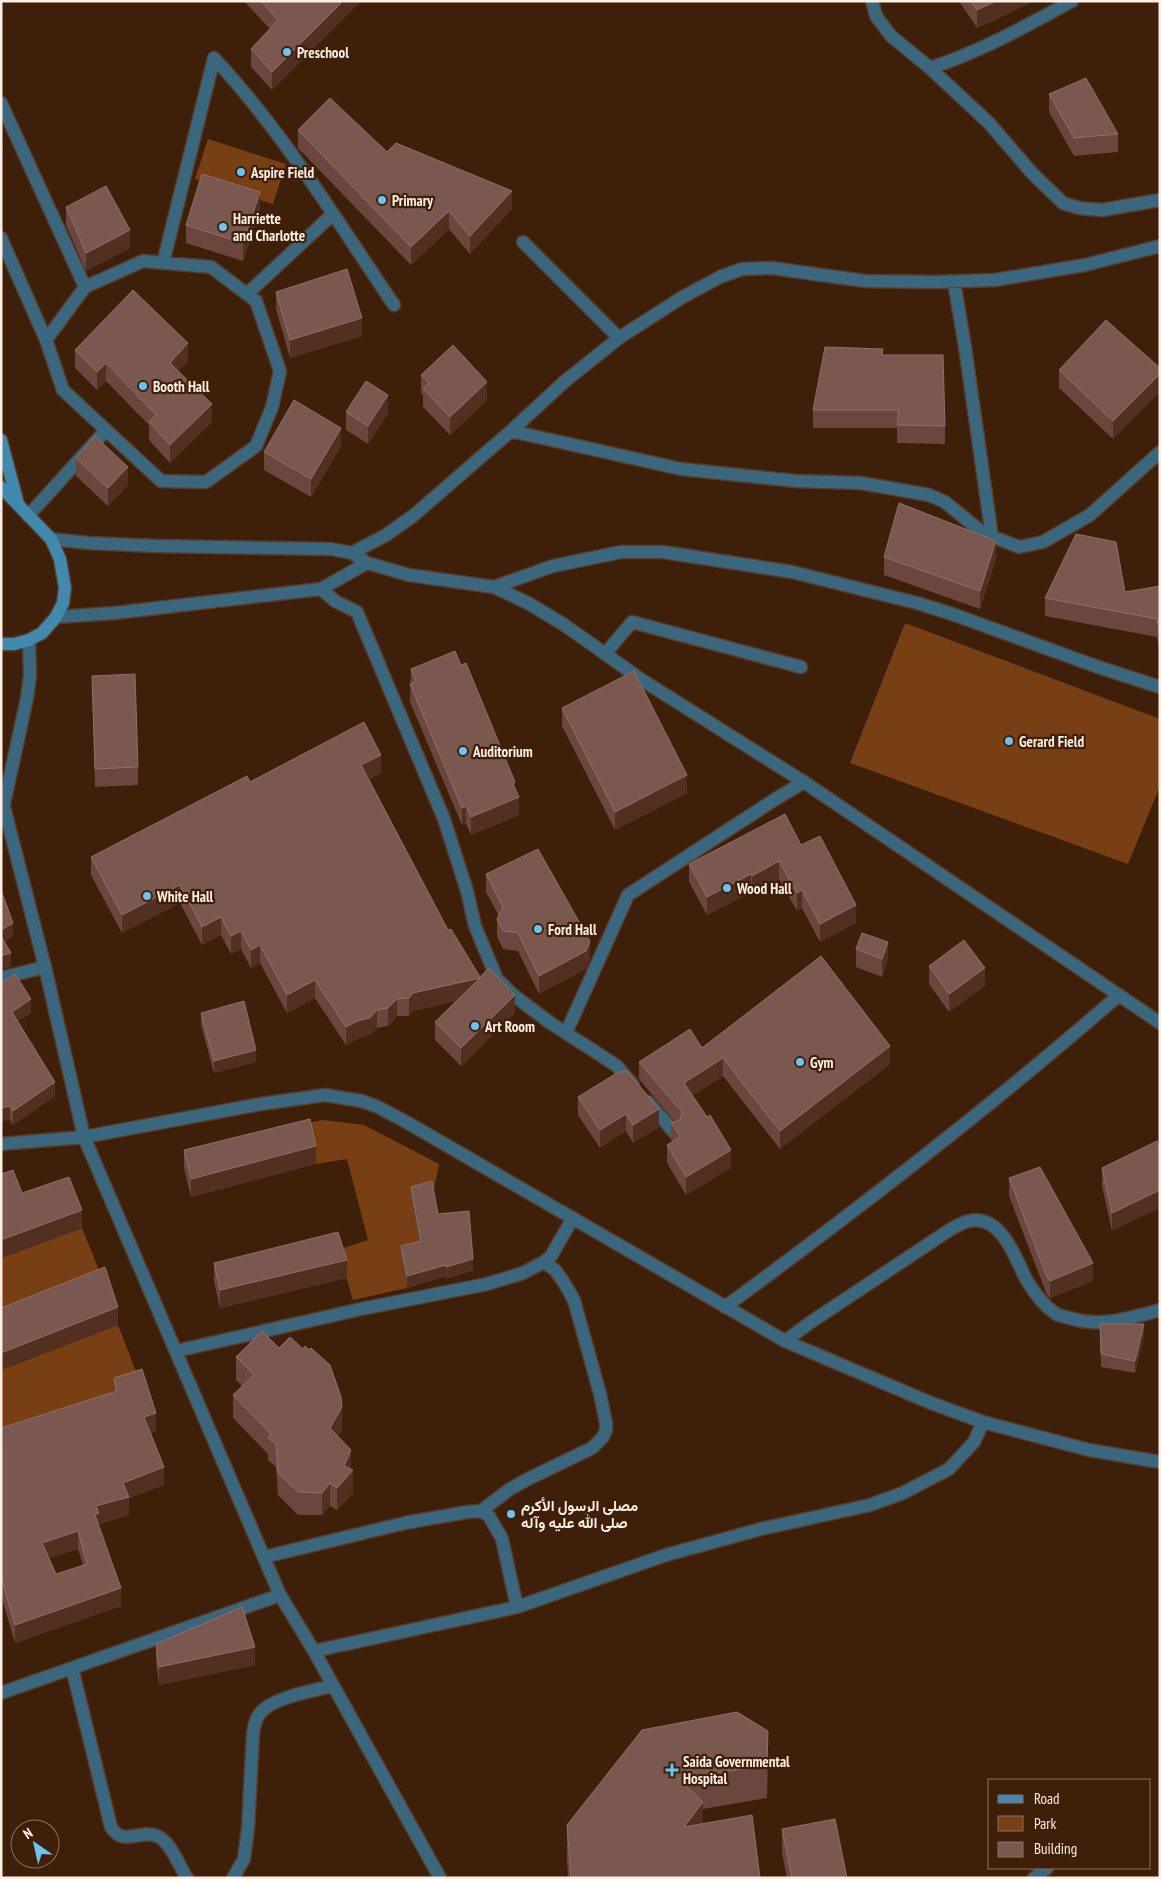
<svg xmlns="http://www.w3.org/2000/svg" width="1161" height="1879" font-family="'PT Sans Narrow',Vazirmatn,sans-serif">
<rect width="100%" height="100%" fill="#3d1f0a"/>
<path fill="#783f14" d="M208,139L286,164L273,204L195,179Z
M905,623L1160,719V786L1128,864L850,763Z
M323,1120L364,1125L439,1164L421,1254L401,1257L407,1288L353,1300L338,1250L368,1240L347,1159L316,1164L307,1123Z
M82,1228L105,1285L1,1326V1258Z
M118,1325L142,1387L1,1446V1370Z"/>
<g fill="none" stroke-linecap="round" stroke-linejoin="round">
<g stroke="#583c29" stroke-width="15">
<path id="minor" d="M872,1L876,16L891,36L930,68L989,123L1032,173L1063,203L1079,208L1102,210L1160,200
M930,68C980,52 1026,26 1072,1
M1,103L85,287
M1,238L46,340
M523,242L619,338
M163,263L214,58C283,132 337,221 394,305
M954,282L965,347L992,537
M247,294L333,214
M511,431L681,469L796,481L861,483L929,495L945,502L983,533L1019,547L1043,542L1090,515L1160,452
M28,516L106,430L161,481L206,482L256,446L272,407L280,371L256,301L211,267L143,261L85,287L46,340L63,390L106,430
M352,553L386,535L413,516L511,431L564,382L619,338L681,298L720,277L742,269L771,268L865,281L936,282L995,280L1085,265L1160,246
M494,587L553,566L621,552H663L792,572L917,603L952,614L1098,667L1160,687
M321,589L335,601L357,612L444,819L467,891L475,926L497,979L512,994L549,1022L617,1066L633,1085
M605,654L632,622L801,667
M1,978L45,967
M566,1033L628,895L774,800L804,782
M648,1102L674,1132
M725,1307C860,1208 993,1105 1119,995
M785,1341L811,1322L939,1237C948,1231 957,1224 969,1221C1001,1214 1015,1257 1026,1279C1033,1291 1044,1306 1056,1314C1060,1316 1066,1317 1070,1318C1101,1328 1129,1318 1160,1310
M176,1351L361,1309L487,1284L523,1273L544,1262L551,1256L573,1218
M481,1511L510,1489L530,1478L592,1448L603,1437L606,1430V1423L600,1394L574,1300L563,1281L555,1270L544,1262
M264,1557L405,1523L467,1512L481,1511L489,1516L502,1539L517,1607
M314,1651L517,1607L666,1555L761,1529L870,1505L903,1493L949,1469L974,1442L983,1422
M72,1668L111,1827C123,1847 140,1829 157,1836C171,1842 179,1866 187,1878
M1,1693L280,1595
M233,1878L244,1859L248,1828L253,1734C254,1725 256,1716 263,1710C279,1696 313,1691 333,1686
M1034,1878L1047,1868"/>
</g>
<g stroke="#583c29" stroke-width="15">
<path id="tertiary" d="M51,539L88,543L157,546L331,549L352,553L367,563L409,575L494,587L528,603L563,624L642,680L804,782L1160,1023
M56,617L115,613L321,589L367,563
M1,795L45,967L84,1137L280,1595L314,1651L440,1878
M4,804L27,698L30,675L29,640
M1,1144L84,1137L261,1104L325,1095L362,1101L378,1107L408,1123L785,1341L931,1403L983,1422L1089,1450L1160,1462"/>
</g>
<g stroke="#583c29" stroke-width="15">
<path id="secondary" d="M1,440L18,504
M1,487L51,539L60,559L65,588L63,603L56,617L42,633L29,640L14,644H1"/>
</g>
<use href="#minor" stroke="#3b677e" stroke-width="12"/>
<use href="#tertiary" stroke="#3b677e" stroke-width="12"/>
<use href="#secondary" stroke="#418aae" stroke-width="12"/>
</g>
<path fill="#6a463e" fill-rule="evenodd" d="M244,1H361L272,90L251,67V49L270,29Z
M959,1H1035L977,28Z
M1049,94L1118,134V152L1074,156L1049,112Z
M298,130L387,152L512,209L470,254L449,229L411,265L298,148Z
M66,207L130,248L86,271L66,225Z
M260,210L243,261L186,243V225Z
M276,292L362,336L290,358L276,309Z
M75,350L188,361L178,371L212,422L170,463L149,440V425L106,381L97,390L75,368Z
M883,355L945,426V444L897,443V428H813V410Z
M1160,368L1113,439L1059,388V370Z
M421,375L487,400L450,435L423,407V395L421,393Z
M346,412L388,413L368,444L346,430Z
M341,446L311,497L264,470V452Z
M76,458L128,485L108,506L76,476Z
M884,557L996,559L980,609L884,575Z
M1160,586V654L1157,637L1045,616V598L1125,592Z
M411,669L515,788L519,815L471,835L466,824L462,825L410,702Z
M92,676L138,767V785L95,787Z
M562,708L687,793L615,830L562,726Z
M381,773L369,779L448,930L480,977L515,1013L461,1066L435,1040V1022L456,1001L413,1011L409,1016H397L388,1026L377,1028L370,1035L357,1039L346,1045L315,998L287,1013L260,963L251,968L241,949L231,954L221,935L202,945L180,903L122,933L91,875V857L250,782Z
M801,845L856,923L820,942L802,908L797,911L779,879L752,894L751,892L707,915L689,882V864Z
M486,874L590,959L586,969L539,994L518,951L503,949L497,937V919L499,916L486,892Z
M856,949L888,960L882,977L856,967Z
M929,966L985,986L949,1012L929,984Z
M1,984L31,1013L18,1021L55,1096L13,1125L10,1120Z
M201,1013L256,1062L214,1073L201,1025Z
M702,1048L890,1064L780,1149L723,1076L692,1096L731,1168L686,1195L667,1163V1145L672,1142L671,1139V1122H675L639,1079V1062Z
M620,1071L659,1127L633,1143L626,1131L600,1148L578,1115V1097Z
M1157,1141L1112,1231L1102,1186V1168Z
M184,1150L316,1164L191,1197L184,1168Z
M1009,1178L1093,1281L1050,1298L1047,1295L1009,1196Z
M411,1187L438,1214L473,1270L446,1279V1276L407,1288L401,1257V1246L419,1242L411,1198Z
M214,1263L347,1278L220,1308L214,1281Z
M1100,1324L1144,1336L1135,1373L1101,1367Z
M236,1357L342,1430L338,1436L351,1470L353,1493L337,1510L330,1506L322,1515H298L278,1495L276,1467L268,1460V1454L233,1418V1395L242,1386L236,1380Z
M114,1378L156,1431L151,1433L164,1485L129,1498V1515L99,1524V1526L121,1606L15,1643L1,1595V1428L114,1392ZM78,1549L83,1565L56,1574L49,1558Z
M156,1644L255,1665L159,1685L156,1662Z
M642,1730L768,1764L767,1798L703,1809V1824L760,1878H568L567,1859V1825Z
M782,1829L847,1878H787L782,1853Z"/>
<path fill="#512f21" d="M343,1H361L272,90V72Z
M996,1H1035L977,28V10Z
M512,191V209L470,254V236Z
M260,192V210L243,261V243Z
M449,211V229L411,265V247Z
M130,230V248L86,271V253Z
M362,318V336L290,358V340Z
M188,343V361L170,381V363Z
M106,363V381L97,390V372Z
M1160,374V392L1113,439V421Z
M487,382V400L450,435V417Z
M388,395V413L368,444V426Z
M212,404V422L170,463V445Z
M341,428V446L311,497V479Z
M128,467V485L108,506V488Z
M996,541V559L980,609V591Z
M381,755V773L361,783V765Z
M687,775V793L615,830V812Z
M515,782V799L519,797V815L471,835V817Z
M466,806V824L462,825V808Z
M779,861V879L752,894V876Z
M751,874V892L707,915V897Z
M180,885V903L122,933V915Z
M802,890V908L797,911V893Z
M856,905V923L820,942V924Z
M221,917V935L202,945V927Z
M13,923V937L1,944V930Z
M241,931V949L231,954V936Z
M590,941V959L586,969L539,994V976Z
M888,942V960L882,977V959Z
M260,945V963L251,968V950Z
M11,953V967L1,970V956Z
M985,968V986L949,1012V994Z
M480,978V996L413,1011L409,1016V998L413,993Z
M315,980V998L287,1013V995Z
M515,995V1013L461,1066V1048Z
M31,999V1013L12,1025V1012Z
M397,999V1016L388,1026V1008Z
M377,1010V1028L370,1035L357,1039L346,1045V1027Z
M890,1046V1064L780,1149V1131Z
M256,1050V1062L214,1073V1061Z
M723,1058V1076L684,1101V1083Z
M55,1082V1096L13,1125V1111Z
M10,1106V1120L1,1122V1108Z
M659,1109V1127L633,1143V1125Z
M626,1114V1131L600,1148V1130Z
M316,1146V1164L191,1197V1179Z
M731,1150V1168L686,1195V1177Z
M1160,1190V1208L1112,1231V1213Z
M82,1210V1228L1,1258V1240Z
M473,1259V1270L446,1279V1267Z
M347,1260V1278L220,1308V1290Z
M1093,1263V1281L1050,1298V1281Z
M446,1265V1276L407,1288V1276Z
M118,1307V1325L1,1370V1353Z
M1144,1324V1336L1135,1373V1361Z
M342,1407V1430L330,1450V1428Z
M156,1413V1431L144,1435V1417Z
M351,1450V1472L353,1470V1493L337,1510V1488L344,1466Z
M164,1467V1485L129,1498V1515L99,1524V1531L95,1515L96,1506L123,1483Z
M330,1483V1506L322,1515V1493Z
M78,1531V1549L42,1561V1543Z
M121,1588V1606L15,1643V1625Z
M255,1647V1665L159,1685V1667Z
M768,1731V1764L767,1798V1765Z
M703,1802V1836L684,1827Z"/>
<path fill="#7a584f" stroke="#8f6f67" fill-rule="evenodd" d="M261,1H343L272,72L251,49L278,20Z
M971,1H996L977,10Z
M1086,78L1118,134L1074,138L1049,94Z
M330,98L387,152L396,143L512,191L470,236L449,211L411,247L298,130Z
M202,174L260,192L243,243L186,225Z
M106,186L130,230L86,253L66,207Z
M347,269L362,318L290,340L276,292Z
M133,290L188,343L170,363L212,404L170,445L149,422L156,415L106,363L97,372L75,350Z
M1106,320L1160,368V374L1113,421L1059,370Z
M453,345L487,382L450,417L423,389L429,383L421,375Z
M825,347L883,349L882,355H943L945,426L897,425L899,410H813Z
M366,381L388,395L368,426L346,412Z
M294,400L341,428L311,479L264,452Z
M95,436L128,467L108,488L76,458Z
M899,503L996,541L980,591L884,557Z
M1076,534L1116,542L1125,592L1160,586V636L1157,619L1045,598Z
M455,651L461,665L466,663L515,782L513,784L519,797L471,817L466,806L462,808L410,684L416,681L411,669Z
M634,671L687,775L615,812L562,708Z
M135,674L138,767L95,769L92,676Z
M364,722L381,755L361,765L448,930L451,929L480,977L489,968L515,995L461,1048L435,1022L480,978L413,993L409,998L397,999L388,1008L377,1010L370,1018L357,1021L346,1027L315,980L287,995L260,945L251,950L241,931L231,936L221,917L202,927L180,885L122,915L91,857L247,776L250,782Z
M785,814L801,845L820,836L856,905L820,924L802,890L797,893L779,861L752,876L751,874L707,897L689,864Z
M538,849L590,941L586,951L539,976L518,933L503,931L497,919L503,907L486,874Z
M1,890L13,923L1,930Z
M862,933L888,942L882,959L856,949Z
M1,936L11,953L1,956Z
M964,940L985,968L949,994L929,966Z
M821,956L890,1046L780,1131L723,1058L684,1083L707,1117L710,1115L731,1150L686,1177L667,1145L680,1137L671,1122H675L680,1120L682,1112L639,1062L690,1029L702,1048Z
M15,974L31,999L12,1012L55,1082L13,1111L10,1106L1,1108V984Z
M244,1001L256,1050L214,1061L201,1013Z
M626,1070L659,1109L633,1125L626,1114L600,1130L578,1097L620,1071L621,1073Z
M310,1119L316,1146L191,1179L184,1150Z
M1157,1141L1160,1151V1190L1112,1213L1102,1168Z
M1040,1167L1093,1263L1050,1281L1047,1277L1009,1178Z
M13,1170L22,1193L69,1177L82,1210L1,1240V1174Z
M432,1181L438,1214L469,1211L473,1259L446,1267V1265L407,1276L401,1246L421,1241L411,1187Z
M338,1232L347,1260L220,1290L214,1263Z
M105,1267L118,1307L1,1353V1308Z
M1100,1324H1144L1135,1361L1101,1354Z
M262,1331L279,1348L290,1337L303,1349L305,1346L309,1350L311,1348L330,1365L341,1397L342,1407L330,1428L351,1450L344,1466L353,1470L337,1488L330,1483L322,1493L298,1492L278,1473L276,1444L268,1438L271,1434L233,1395L254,1375L236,1357Z
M142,1369L156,1413L144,1417L164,1467L123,1483L129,1497L96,1506L99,1513L95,1515L121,1588L15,1625L1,1577V1428L117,1391L114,1378ZM78,1531L87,1564L56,1574L42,1543Z
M242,1607L255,1647L159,1667L156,1644Z
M737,1712L768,1731L767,1765L679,1779L703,1802L684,1827L752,1815L760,1878H571L567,1825L642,1730Z
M835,1819L847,1878H792L782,1829Z"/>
<g fill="#6ac3f1" stroke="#3d1f0a" stroke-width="2">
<circle cx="287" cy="52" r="5"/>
<circle cx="241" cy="172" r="5"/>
<circle cx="382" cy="200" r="5"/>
<circle cx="223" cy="227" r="5"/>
<circle cx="143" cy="386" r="5"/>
<circle cx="1009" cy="741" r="5"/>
<circle cx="463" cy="751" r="5"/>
<circle cx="727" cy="888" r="5"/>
<circle cx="147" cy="896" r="5"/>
<circle cx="538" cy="929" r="5"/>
<circle cx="475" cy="1026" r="5"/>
<circle cx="800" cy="1062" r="5"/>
<circle cx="511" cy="1514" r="5"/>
<path d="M669.5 1762.5h5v5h5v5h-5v5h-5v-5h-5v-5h5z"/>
</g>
<g text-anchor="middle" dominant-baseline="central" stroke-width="4.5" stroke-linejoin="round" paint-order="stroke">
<g font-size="15" font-weight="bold" fill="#ffeee4" stroke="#3d1f0a" text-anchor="start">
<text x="297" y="52">Preschool</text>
<text x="251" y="172">Aspire Field</text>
<text x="392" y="200">Primary</text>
<text x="233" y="218">Harriette<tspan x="233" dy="17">and Charlotte</tspan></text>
<text x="153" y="386">Booth Hall</text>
<text x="1019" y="741">Gerard Field</text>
<text x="473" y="751">Auditorium</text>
<text x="737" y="888">Wood Hall</text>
<text x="157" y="896">White Hall</text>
<text x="548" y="929">Ford Hall</text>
<text x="485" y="1026">Art Room</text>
<text x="810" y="1062">Gym</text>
<text x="521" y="1505">مصلى الرسول الأكرم<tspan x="521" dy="17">صلى الله عليه وآله</tspan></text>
<text x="683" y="1761">Saida Governmental<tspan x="683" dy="17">Hospital</tspan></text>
</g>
</g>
<rect width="1161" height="1879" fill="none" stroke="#ffeee4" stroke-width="5"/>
<rect x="988" y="1779" width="162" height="90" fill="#3d1f0a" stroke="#8b7261"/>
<rect x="998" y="1795" width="25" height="8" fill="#418aae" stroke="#8b7261"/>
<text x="1034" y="1804" font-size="15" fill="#ffeee4">Road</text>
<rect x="998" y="1816" width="25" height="15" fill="#783f14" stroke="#8b7261"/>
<text x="1034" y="1829" font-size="15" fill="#ffeee4">Park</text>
<rect x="998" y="1842" width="25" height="15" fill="#7a584f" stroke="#8b7261"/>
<text x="1034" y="1854" font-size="15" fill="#ffeee4">Building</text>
<g transform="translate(35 1844) rotate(326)"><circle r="24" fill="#3d1f0a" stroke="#8b7261"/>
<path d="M0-4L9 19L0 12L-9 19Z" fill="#6ac3f1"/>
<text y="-8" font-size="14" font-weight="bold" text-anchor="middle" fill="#ffeee4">N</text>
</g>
</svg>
